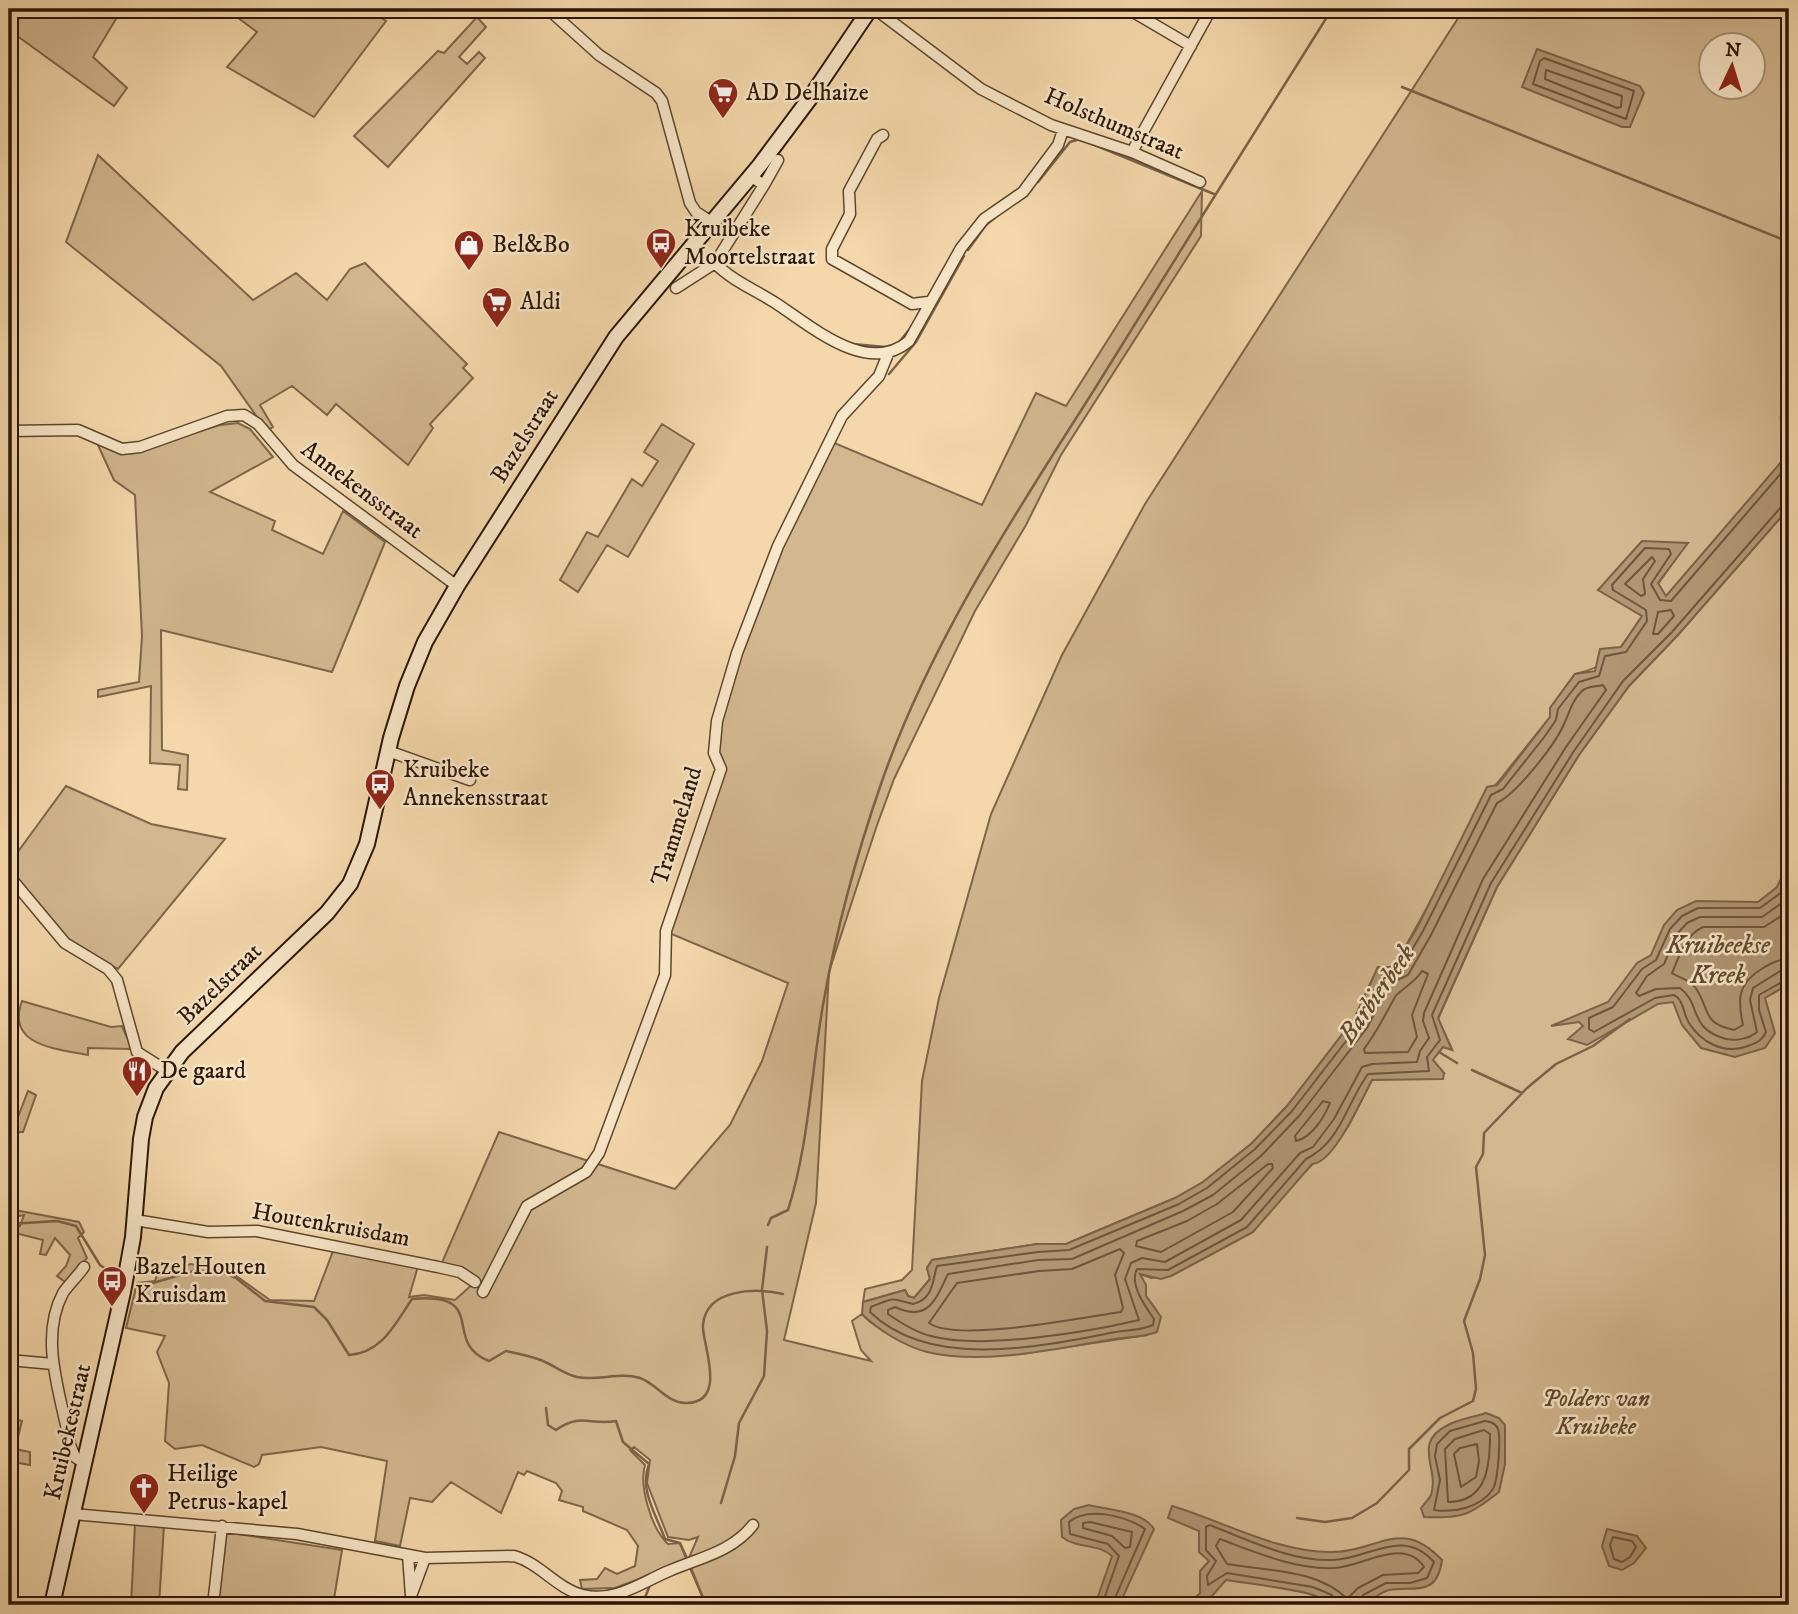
<svg xmlns="http://www.w3.org/2000/svg" width="1798" height="1614" font-family="'IM FELL DW Pica',serif">
<rect width="100%" height="100%" fill="#f4d8ab"/>
<filter id="stains"><feTurbulence type="fractalNoise" baseFrequency=".00286" numOctaves="4"/><feColorMatrix values="0 0 0 0 .2 0 0 0 0 .09 0 0 0 0 .02 0 0 0 .5 -.17"/></filter>
<radialGradient id="worn" r=".72"><stop offset=".6" stop-color="#630" stop-opacity="0"/><stop offset="1" stop-color="#630" stop-opacity=".3"/></radialGradient>
<path fill="#d2b78f" stroke="#7e664a" stroke-width="2" fill-rule="evenodd" d="M9,9H122L93,57L127,88L114,106L9,30Z
M226,9H366L386,21L314,117L227,67L257,32Z
M1464,9H1789V421L1781,419L1789,453L1666,597L1658,584L1687,543L1599,589L1642,616C1622,646 1612,667 1575,674L1550,708V717L1494,787L1394,967H1378L1354,1019L1287,1106L1251,1144L1203,1182L1175,1198L1066,1244H1037L932,1260L927,1268L930,1279L914,1298L908,1296L905,1290L863,1302L865,1289L902,1280L912,1270L922,1081L939,998L991,814L1062,655L1145,504ZM1710,46H1752V88H1710Z
M477,17L486,27L459,57L467,64L479,52L485,58L388,167L354,136L438,51L444,53Z
M98,155L253,300L296,273L327,300L350,269L365,263L467,364L463,368L473,378L430,424L433,428L408,465L336,404L327,415L292,386L260,405L273,427L267,431L221,366L66,242Z
M1202,191L1201,236L1061,455L1026,525L975,611L894,779L876,828L829,972L816,1203L784,1340L871,1361L861,1350L852,1321L862,1314L870,1322L943,1354H1019L1147,1335L1157,1311L1146,1296L1140,1274L1151,1278L1171,1276L1253,1232L1259,1220L1348,1127L1372,1080L1444,1073L1432,1060L1443,1047L1452,1049L1438,1019L1497,887L1579,755L1629,686L1677,636L1789,508V1605H706L687,1561L615,1588L582,1589L580,1580L597,1579L605,1568L617,1574L635,1566L638,1546L627,1530L583,1511V1507L559,1500L562,1491L556,1483L527,1471L524,1475L518,1472L501,1513L451,1482L432,1502L410,1498L400,1546L375,1541L387,1461L321,1447L262,1455L259,1464L254,1467L202,1445L175,1449L165,1441L169,1383L157,1352L165,1336L126,1328L137,1283L155,1281L158,1272L191,1264L232,1273L270,1300L314,1301L335,1246L419,1263L409,1297L424,1295L455,1300L475,1282L440,1267L499,1132L675,1189L730,1125L762,1061L788,983L662,930L718,770L711,753L767,562L832,442L982,505L1036,393L1066,406ZM634,1447L650,1460L647,1483L668,1537L689,1540L698,1537L688,1560L680,1543L668,1544C651,1528 639,1486 645,1465L630,1450Z
M238,423L250,429L273,457L210,492L275,521L272,530L323,554L343,511L385,542L332,672L161,630L162,750L188,755L187,790L178,789L180,765L150,763L151,686L98,697V690L139,682L142,636L135,495L114,480L97,443L127,453L220,425Z
M662,424L694,444L628,557L607,545L578,592L560,580L587,532L598,537L632,479L642,486L658,461L644,452Z
M66,786L151,824L225,839L118,969L78,948L59,932L9,870V864Z
M22,1001L111,1027L122,1026L132,1049L88,1048V1055C58,1049 5,1046 22,1001Z
M28,1091L36,1095L23,1132H19L9,1153V1132L13,1130Z
M9,1209L79,1222L84,1232L78,1238L87,1258L65,1282L57,1276L66,1266L70,1255L55,1238L46,1255L40,1254L43,1240L11,1232L9,1227L20,1226L24,1215L9,1218Z
M9,1412L16,1414L14,1419L22,1421L15,1449L30,1452V1465L13,1462L10,1471L15,1473L9,1487Z
M135,1524L164,1525L159,1605H131Z
M225,1532L342,1550L333,1605H216Z"/>
<path fill="#b09673" stroke="#7b6247" stroke-width="2" d="M1537,49L1640,86L1644,93L1630,127H1622L1522,87Z
M1781,418L1789,421V508L1677,636L1629,686L1579,755L1497,887L1438,1018L1452,1050L1443,1047L1433,1060L1444,1073L1443,1079L1372,1080C1362,1098 1334,1164 1312,1164L1253,1232L1171,1276L1161,1279L1140,1274L1146,1285V1296L1161,1317L1157,1332C1143,1337 1129,1337 1115,1339C1058,1348 984,1366 927,1352C904,1346 878,1330 862,1314L863,1302L905,1290L908,1296L914,1298L930,1279L927,1268L932,1260L1037,1244H1066L1175,1198L1203,1182L1251,1144L1287,1106L1354,1019L1378,967H1394L1417,928L1487,787L1497,785L1503,778L1550,717V708L1575,674L1595,671L1600,649L1621,647L1642,616L1598,590L1642,541L1688,543L1658,583L1666,596L1789,453Z
M1789,862V984L1765,998L1775,1033L1765,1048L1735,1057L1701,1048L1682,1025L1673,1002L1658,1004L1587,1045L1568,1039L1583,1026L1579,1022L1551,1026L1608,1002L1637,963L1651,955L1664,925L1677,910L1696,901L1758,902L1777,887Z
M1486,1413L1499,1418L1505,1425V1464L1499,1492C1470,1515 1462,1519 1424,1517L1421,1508C1424,1504 1429,1499 1431,1495C1440,1468 1411,1443 1448,1425C1459,1419 1474,1417 1486,1413Z
M1089,1505C1108,1510 1143,1511 1154,1529L1121,1601L1125,1605H1095L1112,1556C1098,1543 1077,1549 1062,1537L1061,1520L1074,1509Z
M1172,1506C1223,1521 1278,1553 1332,1552C1378,1552 1401,1516 1442,1560C1437,1597 1416,1586 1389,1590C1379,1592 1371,1602 1362,1605C1341,1612 1325,1597 1306,1593C1280,1587 1253,1584 1226,1580L1204,1605H1188L1200,1593V1571L1209,1561L1199,1552V1531L1168,1518Z
M1607,1529L1637,1536L1646,1548L1634,1563L1622,1570L1609,1566L1602,1546Z"/>
<g fill="none" stroke-linecap="round" stroke-linejoin="round">
<path stroke="#6e563c" stroke-width="2" d="M1544,58L1634,91L1626,119L1533,84L1540,61Z
M1546,70L1622,96L1621,107L1617,108L1545,79Z
M1789,464L1671,601L1660,600L1651,584L1671,554L1669,549L1645,548L1612,585L1613,590L1646,610L1647,621L1626,652L1605,656L1599,676L1579,682L1558,709L1556,720L1545,736L1503,789L1491,795L1423,931L1400,970L1383,974L1360,1023L1292,1111L1255,1149L1207,1188L1179,1204L1069,1250L1038,1252L937,1266C932,1281 934,1299 913,1304C889,1298 896,1297 871,1307L870,1312C930,1370 1038,1347 1110,1333C1124,1330 1140,1331 1153,1325L1154,1319C1145,1306 1129,1284 1137,1269L1168,1270L1247,1227L1306,1159C1341,1142 1346,1104 1368,1074L1429,1071L1427,1057L1440,1040L1432,1015L1491,883L1574,751L1623,681L1672,632L1781,507L1789,504
M1652,557L1655,561L1643,579L1645,594L1641,596L1625,584Z
M1671,610L1674,616L1658,634H1653L1658,612Z
M1603,685L1606,690L1566,747L1483,879L1424,1013L1423,1021L1429,1038L1420,1051L1417,1062L1372,1064L1362,1067L1334,1119L1313,1147L1300,1153L1241,1220L1165,1262L1142,1258L1131,1263L1125,1279L1139,1320C1088,1332 981,1350 931,1336C917,1333 901,1323 888,1314V1310L895,1307C929,1323 936,1298 948,1274L1038,1260L1072,1259L1183,1211L1213,1195L1261,1156L1299,1116L1367,1028L1389,984L1408,975L1431,935L1497,803C1517,793 1555,745 1564,724C1570,712 1571,702 1582,691C1587,686 1596,687 1603,685Z
M1789,878L1782,892L1760,908H1698L1682,916L1670,929L1656,960L1642,969L1613,1007L1589,1018V1029L1594,1032L1655,998L1674,995C1684,1000 1683,1014 1689,1023C1701,1042 1723,1054 1745,1047C1756,1043 1761,1042 1766,1032L1759,1010V995L1789,978
M1789,898L1762,917H1700L1687,923L1677,934L1664,964L1647,976L1636,993L1639,996L1656,989L1680,988C1702,1004 1687,1028 1726,1039C1736,1041 1749,1039 1757,1032L1750,1000L1753,988L1780,971L1789,969
M1789,911L1764,927H1703C1684,936 1680,955 1672,973C1679,978 1689,979 1695,987C1711,1010 1701,1023 1734,1030L1743,1025C1737,998 1738,983 1763,968C1772,963 1779,959 1789,959
M1422,971L1428,974L1412,1015L1417,1037L1408,1052L1365,1053L1364,1049C1377,1032 1385,1015 1395,997C1398,991 1414,984 1422,971Z
M1323,1101L1330,1103C1324,1118 1311,1138 1296,1141L1295,1136Z
M1268,1164H1272L1273,1168L1233,1212L1161,1252L1136,1246L1137,1241L1187,1221L1217,1204Z
M1120,1249L1124,1253L1115,1275L1123,1308L1121,1312C1085,1317 956,1343 929,1323L957,1283L1039,1271L1072,1269Z
M1485,1421C1490,1422 1496,1423 1498,1429C1501,1438 1498,1480 1493,1489C1480,1508 1454,1513 1434,1510L1440,1480L1435,1456L1437,1444L1450,1431Z
M1484,1430L1490,1434C1490,1464 1488,1502 1448,1502L1445,1449L1455,1439Z
M1477,1444L1479,1461L1476,1477L1461,1487L1454,1454L1460,1448Z
M1090,1522L1132,1532L1130,1547L1125,1548L1112,1536L1083,1528V1523Z
M1613,1537L1632,1541L1636,1547L1630,1557L1622,1562L1614,1559L1610,1545Z
M1220,1539C1255,1552 1296,1570 1334,1568C1362,1567 1404,1536 1424,1567L1418,1573L1383,1575L1358,1588L1347,1599C1318,1569 1267,1571 1227,1564L1216,1546Z
M1102,1605L1119,1556L1108,1544L1070,1534L1069,1522C1088,1506 1126,1516 1145,1529L1115,1598L1116,1605
M1337,1605L1332,1595L1313,1587L1227,1573L1208,1585L1207,1576L1216,1561L1206,1550V1527L1210,1525C1248,1540 1292,1562 1334,1560C1370,1558 1403,1527 1434,1562L1427,1578L1410,1583H1386L1363,1595L1359,1605"/>
<path stroke="#7b6247" stroke-width="2.5" d="M1402,87L1789,242
M1038,182L1070,142L1080,139L1214,194
M1023,198L1032,189
M968,250L986,225L1003,211
M900,341L913,325
M853,344L885,347
M889,374L916,342L964,256
M1439,1052L1457,1063
M1472,1070L1522,1093
M9,1224L57,1221L76,1226L100,1265L121,1280
M768,1225L771,1218L788,1210C809,1144 811,1073 823,1005C836,931 856,856 881,784C930,642 1014,516 1094,390C1173,263 1252,135 1332,9
M130,1284L139,1287L194,1271H218L236,1278L265,1301L314,1307L327,1320L349,1355C382,1353 395,1324 412,1299C491,1292 440,1342 489,1361L506,1351C519,1354 531,1356 543,1361C555,1366 564,1374 577,1377C598,1381 620,1372 640,1378C657,1384 668,1404 687,1403C729,1402 701,1341 703,1325C706,1288 756,1288 783,1294
M546,1408L548,1425L556,1430C582,1412 590,1426 616,1421L623,1442L649,1464C639,1490 656,1514 665,1539L680,1543L687,1560
M721,1503L735,1456L739,1423L764,1376L767,1331L762,1290L767,1247
M1297,1518L1325,1522L1352,1518L1377,1503L1409,1470V1449L1440,1418L1473,1401L1476,1389L1473,1353L1464,1321L1480,1279L1485,1255L1476,1167L1483,1154L1484,1133L1527,1088L1556,1064L1593,1046L1630,1019
M690,1566L706,1605
M642,1605L650,1585"/>
<g stroke="#5d462e" stroke-width="13">
<path id="street" d="M548,9L599,55L656,93L662,101L690,203L696,212L711,222
M875,9L981,89L1051,125L1132,152L1200,182
M1128,9L1191,46
M883,135L877,139L849,191L850,214L832,249V259L912,304L928,302
M1132,152L1211,9
M764,185L778,160
M715,263C731,280 755,290 774,302C810,325 867,377 909,341L961,248L984,219L1023,192L1058,145L1063,130
M676,288L715,263L764,185L750,176
M9,431L78,430L122,449L140,447L227,416L244,415L258,424L293,465L457,586
M388,751L470,780
M9,876L65,943L108,969L117,980L137,1052L167,1071
M135,1220L208,1232L257,1231L438,1267L460,1272L475,1282
M84,1267C78,1276 69,1284 63,1293C38,1340 62,1397 70,1445L75,1457L84,1463
M483,1292L527,1206L586,1172L599,1153L665,975L666,931L721,769L714,753L717,721L737,653L778,546L842,416L879,376L888,354
M9,1360L53,1364
M73,1514L297,1534L425,1558L514,1556C540,1563 557,1589 583,1595C615,1603 642,1582 669,1571C699,1558 732,1552 753,1525
M408,1555L411,1596L425,1558
M213,1605L222,1526"/>
</g>
<g stroke="#2b1505" stroke-width="18">
<path id="secondary" d="M52,1605L123,1292L133,1237L141,1139L145,1117L156,1088L182,1052L327,913L350,884L367,844L391,738L407,686L425,642L457,586L616,337L760,165L810,98L870,9"/>
</g>
<use href="#street" stroke="#f8e6c8" stroke-width="10"/>
<use href="#secondary" stroke="#f8e6c8" stroke-width="14"/>
</g>
<defs>
<g id="supermarket-pin" transform="scale(1.575)"><path d="M0 17L-7.5 6A9.5 9.5 0 1 1 7.5 6Z" fill="#8f2418" stroke="#f8e6c8"/><path d="M-6-5.5h2.5l.6 2H6L4.5 2H-2.5L-4.4-4H-6ZM-1.5 3.2a1.3 1.3 0 1 0 .1 0ZM3 3.2a1.3 1.3 0 1 0 .1 0Z" fill="#fff"/></g>
<g id="bus-pin" transform="scale(1.575)"><path d="M0 17L-7.5 6A9.5 9.5 0 1 1 7.5 6Z" fill="#8f2418" stroke="#f8e6c8"/><path d="M-5-6H5V4H4V6H2V4H-2V6H-4V4H-5ZM-3.5-4V0h7V-4ZM-3.5 1.2v1.5H-2V1.2ZM2 1.2v1.5H3.5V1.2Z" fill="#fff"/></g>
<g id="shop-pin" transform="scale(1.575)"><path d="M0 17L-7.5 6A9.5 9.5 0 1 1 7.5 6Z" fill="#8f2418" stroke="#f8e6c8"/><path d="M-5-2.5h2.3a2.7 3.5 0 0 1 5.4 0H5L5.5 6h-11ZM-1.5-2.5h3a1.5 2.3 0 0 0-3 0Z" fill="#fff"/></g>
<g id="restaurant-pin" transform="scale(1.575)"><path d="M0 17L-7.5 6A9.5 9.5 0 1 1 7.5 6Z" fill="#8f2418" stroke="#f8e6c8"/><path d="M-5-6h1v4h1v-4h1v4h1v-4h1v5L-1.5 .5V6h-2V.5L-5-1ZM5-6V6H3V1.5H1.5Q1.5-4 5-6Z" fill="#fff"/></g>
<g id="church-pin" transform="scale(1.575)"><path d="M0 17L-7.5 6A9.5 9.5 0 1 1 7.5 6Z" fill="#8f2418" stroke="#f8e6c8"/><path d="M-1.2-6h2.4v3.5h3.3v2.4h-3.3V6h-2.4V-.1h-3.3v-2.4h3.3Z" fill="#fff"/></g>
</defs>
<g fill-rule="evenodd">
<use href="#supermarket-pin" x="723" y="93"/>
<use href="#bus-pin" x="661" y="243"/>
<use href="#shop-pin" x="469" y="245"/>
<use href="#supermarket-pin" x="497" y="302"/>
<use href="#bus-pin" x="380" y="784"/>
<use href="#restaurant-pin" x="137" y="1071"/>
<use href="#bus-pin" x="112" y="1281"/>
<use href="#church-pin" x="144" y="1488"/>
</g>
<g text-anchor="middle" dominant-baseline="central" stroke-width="5" stroke-linejoin="round" paint-order="stroke">
<g font-size="24" fill="#2b1505" stroke="#f8e6c8" text-anchor="start">
<text x="746" y="93">AD Delhaize</text>
<text x="684" y="229">Kruibeke<tspan x="684" dy="28">Moortelstraat</tspan></text>
<text x="492" y="245">Bel&amp;Bo</text>
<text x="520" y="302">Aldi</text>
<text x="403" y="770">Kruibeke<tspan x="403" dy="28">Annekensstraat</tspan></text>
<text x="160" y="1071">De gaard</text>
<text x="135" y="1267">Bazel Houten<tspan x="135" dy="28">Kruisdam</tspan></text>
<text x="167" y="1474">Heilige<tspan x="167" dy="28">Petrus-kapel</tspan></text>
</g>
<g font-size="24" fill="#2b1505" stroke="#f8e6c8">
<text transform="translate(1114 124) rotate(23)">Holsthumstraat</text>
<text transform="translate(525 436) rotate(-58)">Bazelstraat</text>
<text transform="translate(362 490) rotate(37)">Annekensstraat</text>
<text transform="translate(677 826) rotate(-73)">Trammeland</text>
<text transform="translate(220 984) rotate(-44)">Bazelstraat</text>
<text transform="translate(331 1225) rotate(10)">Houtenkruisdam</text>
<text transform="translate(68 1432) rotate(-77)">Kruibekestraat</text>
</g>
<g font-size="24" font-style="italic" fill="#5d462e" stroke="#f8e6c8">
<text x="1596" y="1399">Polders van<tspan x="1596" dy="28">Kruibeke</tspan></text>
</g>
<g font-size="26" font-style="italic" fill="#604931" stroke="#f8e6c8">
<text x="1718" y="945">Kruibeekse<tspan x="1718" dy="30">Kreek</tspan></text>
<text transform="translate(1377 994) rotate(-55)">Barbierbeek</text>
</g>
</g>
<rect width="1798" height="1614" fill="none" stroke="#f4d8ab" stroke-width="35"/>
<rect x="10" y="10" width="1777" height="1593" fill="none" stroke="#2b1505" stroke-width="3.5"/>
<rect x="18" y="18" width="1763" height="1579" fill="none" stroke="#2b1505" stroke-width="2"/>
<g transform="translate(1732 66) rotate(4)"><circle r="33" fill="#f8e6c8" stroke="#a6927a" stroke-width="2"/>
<path d="M0-5L12 26L0 18L-12 26Z" fill="#8f2418"/>
<text y="-10" font-size="19" font-weight="bold" text-anchor="middle" fill="#2b1505">N</text>
</g>
<rect width="100%" height="100%" filter="url(#stains)"/>
<rect width="100%" height="100%" fill="url(#worn)"/>
</svg>
